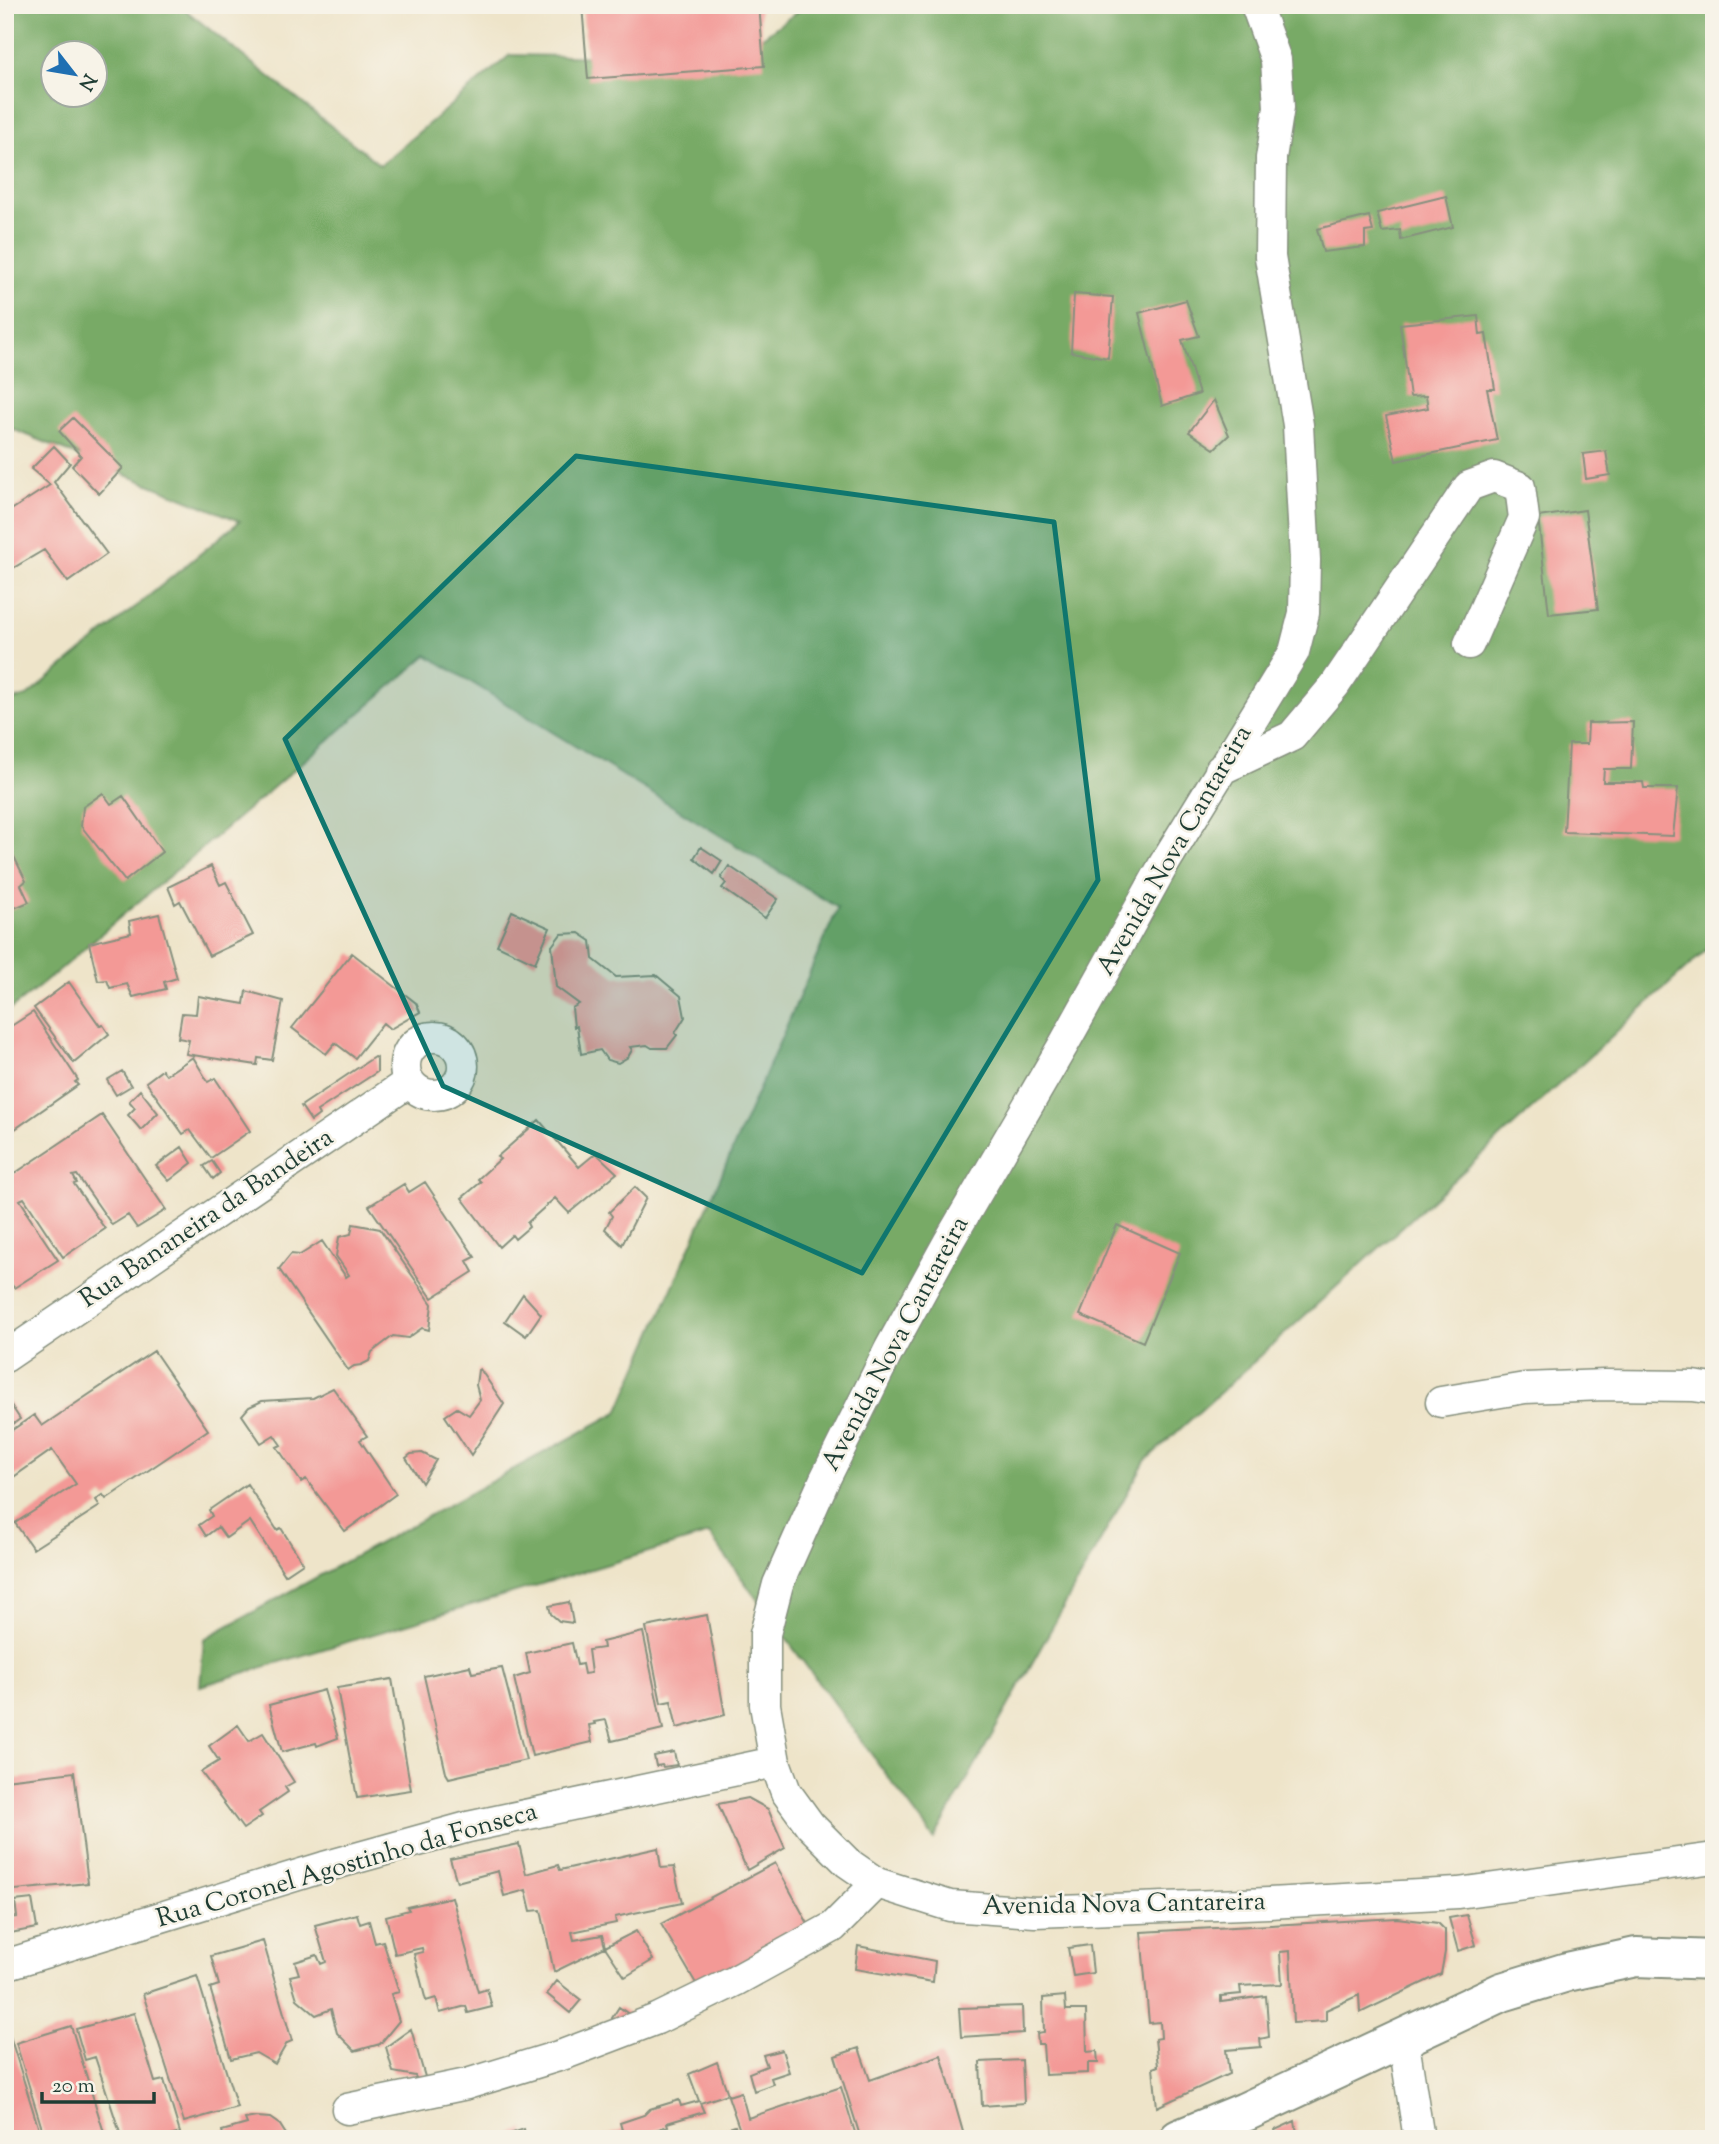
<svg xmlns="http://www.w3.org/2000/svg" width="1719" height="2144" font-family="'Sorts Mill Goudy',serif">
<rect width="100%" height="100%" fill="#f7f3e8"/>
<filter id="ink" filterUnits="userSpaceOnUse"><feTurbulence type="fractalNoise" baseFrequency=".0143" numOctaves="2"/><feDisplacementMap in="SourceGraphic" scale="14" xChannelSelector="R" yChannelSelector="G"/><feConvolveMatrix kernelMatrix="1 2 1 2 8 2 1 2 1" color-interpolation-filters="sRGB"/></filter>
<filter id="wash" filterUnits="userSpaceOnUse"><feTurbulence type="fractalNoise" baseFrequency=".00686" numOctaves="4" result="noise"/><feDisplacementMap in="SourceGraphic" scale="28" xChannelSelector="R" yChannelSelector="G"/><feGaussianBlur stdDeviation="1.57" result="paint"/><feColorMatrix in="noise" values="0 0 0 0 0 0 0 0 0 0 0 0 0 0 0 0 0 1.4 0 .05"/><feComposite in="paint" operator="in"/></filter>
<g filter="url(#wash)">
<rect width="100%" height="100%" fill="#eee4c9"/>
<path fill="#78aa66" stroke="#4c744d" stroke-width="2" fill-rule="evenodd" d="M179,5L380,165L510,55L732,59L807,5H1714V943L1145,1461L934,1839L709,1534L200,1686L204,1639L618,1412L838,908L427,655C330,739 234,822 136,904C92,940 52,980 5,1013V702L27,696L240,521L5,426V6ZM52,52H94V94H52Z"/>
<g id="blocks">
<path fill="#f39996" d="M582,5H759L764,66L588,79Z
M1446,196L1453,227L1401,240L1400,230L1382,232L1377,213Z
M1369,216L1373,231L1365,232V247L1323,252L1317,229Z
M1074,294L1113,297L1108,358L1071,352Z
M1186,300L1199,336L1182,340L1199,394L1162,406L1139,313Z
M1478,316L1480,335L1486,334L1495,389H1487L1497,440L1396,461L1386,416L1428,408L1426,396L1410,397L1400,324Z
M1214,400L1229,435L1214,449L1189,432Z
M73,418L123,468L99,494L72,466L81,456L59,431Z
M54,446L70,463L54,482L107,554L68,582L44,550L8,571L5,565V514L50,485L31,469Z
M1606,451L1610,475L1586,479L1583,454Z
M1585,510L1598,609L1549,614L1538,517Z
M1633,722L1631,769H1604L1603,782H1643L1644,788H1678L1673,836L1564,832L1569,744H1587L1588,723Z
M103,793L111,804L123,796L162,852L125,881L81,826L83,807Z
M5,838L26,881L21,885L29,902L5,912Z
M701,847L722,861L714,874L694,858Z
M211,866L220,885L226,882L253,935L209,956L180,901L175,904L168,887Z
M729,866L778,899L765,918L722,888L726,883L721,878Z
M512,911L550,928L535,963L497,945Z
M159,914L177,978L164,982L166,989L133,997L127,984L110,988L107,980L98,981L89,943L131,933L129,921Z
M579,933L591,941L593,959L616,977L656,975L681,996L685,1017L675,1033L677,1035L667,1048H652L647,1045L630,1047L632,1050L628,1057L618,1063L607,1060L600,1050L581,1054L577,1026L574,1027L572,1008L579,1004L556,987L552,946L561,934Z
M352,953L416,1003L420,1012L390,1029L383,1023L355,1058L335,1043L326,1054L292,1028Z
M69,982L100,1026L103,1025L109,1034L74,1063L34,1008Z
M246,991L283,1001L272,1060L258,1058L257,1065L186,1054L189,1040L178,1038L182,1013L196,1014L198,996L244,1004Z
M33,1012L78,1080L75,1082L78,1085L5,1136V1030Z
M193,1057L208,1082L215,1078L250,1131L211,1158L190,1130L183,1134L146,1082L162,1070L166,1075Z
M374,1057L377,1058V1072L317,1111L319,1115L311,1121L301,1106Z
M122,1071L131,1086L116,1095L107,1080Z
M140,1090L158,1113L141,1130L128,1115L135,1108L129,1101Z
M102,1115L166,1210L137,1228L128,1215L112,1225L77,1175L73,1176L77,1183L74,1184L105,1229L63,1257L24,1198L20,1200L28,1212H26L58,1260L14,1288L5,1275V1180Z
M539,1120L579,1167L596,1153L617,1173L569,1213L555,1198L527,1223L529,1227L515,1239L512,1235L499,1247L462,1198L481,1182L478,1179L500,1159L497,1157Z
M182,1147L192,1163L169,1181L156,1166Z
M212,1161L220,1173L213,1179L204,1166Z
M425,1182L475,1257L467,1261L473,1272L432,1298L369,1206L404,1184L409,1192Z
M635,1187L646,1198L622,1245L605,1229L612,1216L609,1212Z
M353,1224L380,1229L432,1304L429,1330L422,1328L408,1338L393,1336L372,1352L369,1361L361,1365L354,1366L348,1370L279,1269L291,1254L300,1255L322,1241L346,1277L349,1275L336,1256L339,1237L351,1234Z
M1117,1225L1180,1253L1143,1342L1080,1315Z
M523,1294L541,1314L526,1336L505,1321Z
M154,1351L208,1430L106,1499L103,1495L96,1500L100,1506L33,1549L15,1523L76,1484L52,1450L5,1483V1435L34,1415L42,1426Z
M480,1369L504,1404L471,1455L445,1416L457,1408L469,1415L480,1400L476,1385L478,1370Z
M333,1388L367,1436L360,1440L396,1494L345,1531L306,1479L301,1482L277,1447L281,1445L274,1435L261,1443L242,1415L249,1407L262,1401L313,1398Z
M5,1396L20,1419L5,1430Z
M422,1453L436,1460L422,1483L406,1458L411,1454Z
M247,1484L277,1530L281,1528L303,1563L285,1575L250,1521L226,1538L218,1527L206,1536L199,1525L212,1516L209,1510Z
M569,1602L573,1623L559,1621L551,1614L549,1606Z
M707,1615L725,1715L677,1728L671,1701L661,1703L646,1627Z
M643,1632L663,1729L612,1741L606,1720L594,1722L595,1724L589,1725L592,1742L532,1756L514,1678L530,1673L526,1653L572,1643L577,1665L582,1664L584,1674L591,1673L588,1650L603,1648L602,1642Z
M470,1666L472,1673L502,1668L526,1760L449,1778L446,1773L424,1676Z
M392,1679L411,1790L357,1798L337,1688Z
M324,1690L338,1738L317,1746L316,1743L282,1752L269,1705Z
M238,1725L249,1741L263,1733L294,1782L285,1787L288,1792L259,1812L262,1816L243,1829L201,1772L219,1761L209,1746Z
M674,1752L677,1765L663,1767L662,1765L656,1766L654,1756Z
M74,1772L88,1883L5,1891V1780Z
M748,1798L768,1809L785,1848L747,1870L718,1804Z
M519,1844L526,1874L558,1865L560,1870L658,1848L661,1868L674,1867L682,1903L615,1917L616,1923L572,1932L574,1940L602,1935L605,1947L554,1972L541,1910L531,1911L526,1890L504,1896L498,1871L457,1882L450,1859Z
M775,1863L812,1931L701,1992L661,1924Z
M452,1897L478,1992L487,1989L492,2007L468,2013L466,2006L440,2013L436,1998L426,2001L414,1954L423,1952L422,1948L395,1954L386,1916L409,1910L407,1907Z
M32,1899L37,1928L5,1934V1918L17,1917L15,1901Z
M357,1914L360,1924L369,1921L375,1943L383,1941L399,1992L391,1994L399,2021L380,2044L355,2051L337,2033L331,2009L316,2015L297,1999L290,1976L299,1974L295,1962L317,1955L321,1964L326,1962L315,1925Z
M1467,1915L1476,1945L1458,1951L1449,1918Z
M1397,1918L1438,1923L1445,1930V1952L1441,1974L1360,2013L1359,1995L1326,2010V2021L1293,2023L1290,1951L1280,1952L1282,1984L1240,1986L1241,1994L1221,1996V2002L1266,1996L1269,2037L1260,2039L1261,2047L1226,2050L1229,2074L1157,2107L1153,2068L1158,2066L1155,2039L1161,2038L1160,2022L1149,2023L1141,1932Z
M636,1931L653,1960L625,1977L605,1947Z
M263,1941L292,2041L287,2043L275,2064L256,2053L231,2059L210,1988L219,1985L211,1956Z
M1090,1945L1093,1973L1073,1976L1068,1948Z
M858,1946L935,1961L933,1982L855,1969Z
M197,1976L237,2107L184,2122L143,1994Z
M557,1981L581,2000L570,2013L547,1994Z
M1065,1996L1066,2010H1086L1087,2052L1097,2051L1098,2063H1088V2073L1045,2075L1043,2044H1038L1037,2033L1044,2032L1043,1998Z
M1022,2006L1023,2033L961,2037L959,2008Z
M619,2007L630,2015L622,2026L612,2018Z
M134,2013L155,2082L164,2080L180,2133L160,2139H122L95,2057L85,2060L76,2029Z
M71,2026L106,2139H5V2035L9,2033L40,2133L43,2132L16,2043Z
M411,2029L425,2077L417,2080L415,2076L393,2072L386,2047Z
M859,2048L870,2080L941,2055L965,2139H861L835,2056Z
M782,2050L789,2072L771,2078L773,2084L754,2091L749,2073L767,2066L763,2055Z
M1022,2060L1024,2103L982,2106L980,2062Z
M717,2062L728,2094L700,2103L704,2112L667,2123L668,2126L649,2132L651,2136L666,2132L668,2139H599L622,2130L620,2123L644,2115L650,2109L679,2100L681,2106L699,2101L689,2074Z
M841,2087L857,2139H743L728,2096L741,2092L748,2118Z
M257,2117L270,2118L280,2125L287,2136L283,2139H224L222,2131L247,2124L245,2119Z
M1295,2121L1298,2139H1276L1275,2130Z
M735,2126L738,2139H696V2138Z
M524,2129L526,2139H499V2138Z"/>
</g>
</g>
<g filter="url(#ink)">
<use href="#blocks" fill-opacity="0" stroke="#86907e" stroke-width="2"/>
<g fill="none" stroke-linecap="round" stroke-linejoin="round">
<g stroke="#86907e" stroke-width="33">
<path id="street" d="M1256,5L1276,60L1279,107L1271,158L1270,257L1298,425L1305,560L1304,613L1294,652L1164,864L1065,1042L949,1241L889,1350L824,1481L778,1584L765,1634V1705L775,1762L786,1792L810,1825L848,1863L877,1883L950,1906L1035,1912L1269,1903L1458,1893L1714,1858
M1220,770L1292,736L1335,685L1469,486L1494,477L1520,487L1524,518L1469,644
M405 1066a29 29 0 1 1 58 0a29 29 0 1 1-58 0Z
M5,1357L409,1082
M1441,1402L1525,1388L1605,1385L1693,1386L1714,1389
M5,1965L324,1867L468,1827L775,1762
M1403,2037L1419,2139
M347,2109L467,2084L565,2054L657,2019L735,1981L833,1927L877,1883"/>
</g>
<g stroke="#86907e" stroke-width="42">
<path id="secondary" d="M1179,2139L1245,2112L1502,1992L1567,1972L1636,1957L1714,1960"/>
</g>
<use href="#street" stroke="#fff" stroke-width="30"/>
<use href="#secondary" stroke="#fff" stroke-width="38"/>
</g>
</g>
<path fill="#0f766e" fill-opacity="0.2" stroke="#0f766e" stroke-width="5" stroke-linejoin="round" d="M576,456L1054,522L1098,880L862,1273L443,1086L285,739Z"/>
<g text-anchor="middle" dominant-baseline="central" stroke-width="5" stroke-linejoin="round" paint-order="stroke">
<g font-size="26" fill="#1f3d34" stroke="#f7f3e8">
<text transform="translate(1175 851) rotate(-60)">Avenida Nova Cantareira</text>
<text transform="translate(207 1219) rotate(-34)">Rua Bananeira da Bandeira</text>
<text transform="translate(896 1344) rotate(-62)">Avenida Nova Cantareira</text>
<text transform="translate(347 1866) rotate(-16)">Rua Coronel Agostinho da Fonseca</text>
<text transform="translate(1124 1905) rotate(-1)">Avenida Nova Cantareira</text>
</g>
</g>
<rect width="1719" height="2144" fill="none" stroke="#f7f3e8" stroke-width="28"/>
<g transform="translate(74 74) rotate(121)"><circle r="33" fill="#f7f3e8" stroke="#a1aaa0" stroke-width="2"/>
<path d="M0-5L12 26L0 18L-12 26Z" fill="#1f6fb2"/>
<text y="-10" font-size="19" font-weight="bold" text-anchor="middle" fill="#1f3d34">N</text>
</g>
<path d="M42 2092v10h112v-10" fill="none" stroke="#1f3d34" stroke-width="3.5"/>
<text x="52" y="2092" font-size="21" fill="#1f3d34" stroke="#f7f3e8" stroke-width="5" paint-order="stroke">20 m</text>
</svg>
